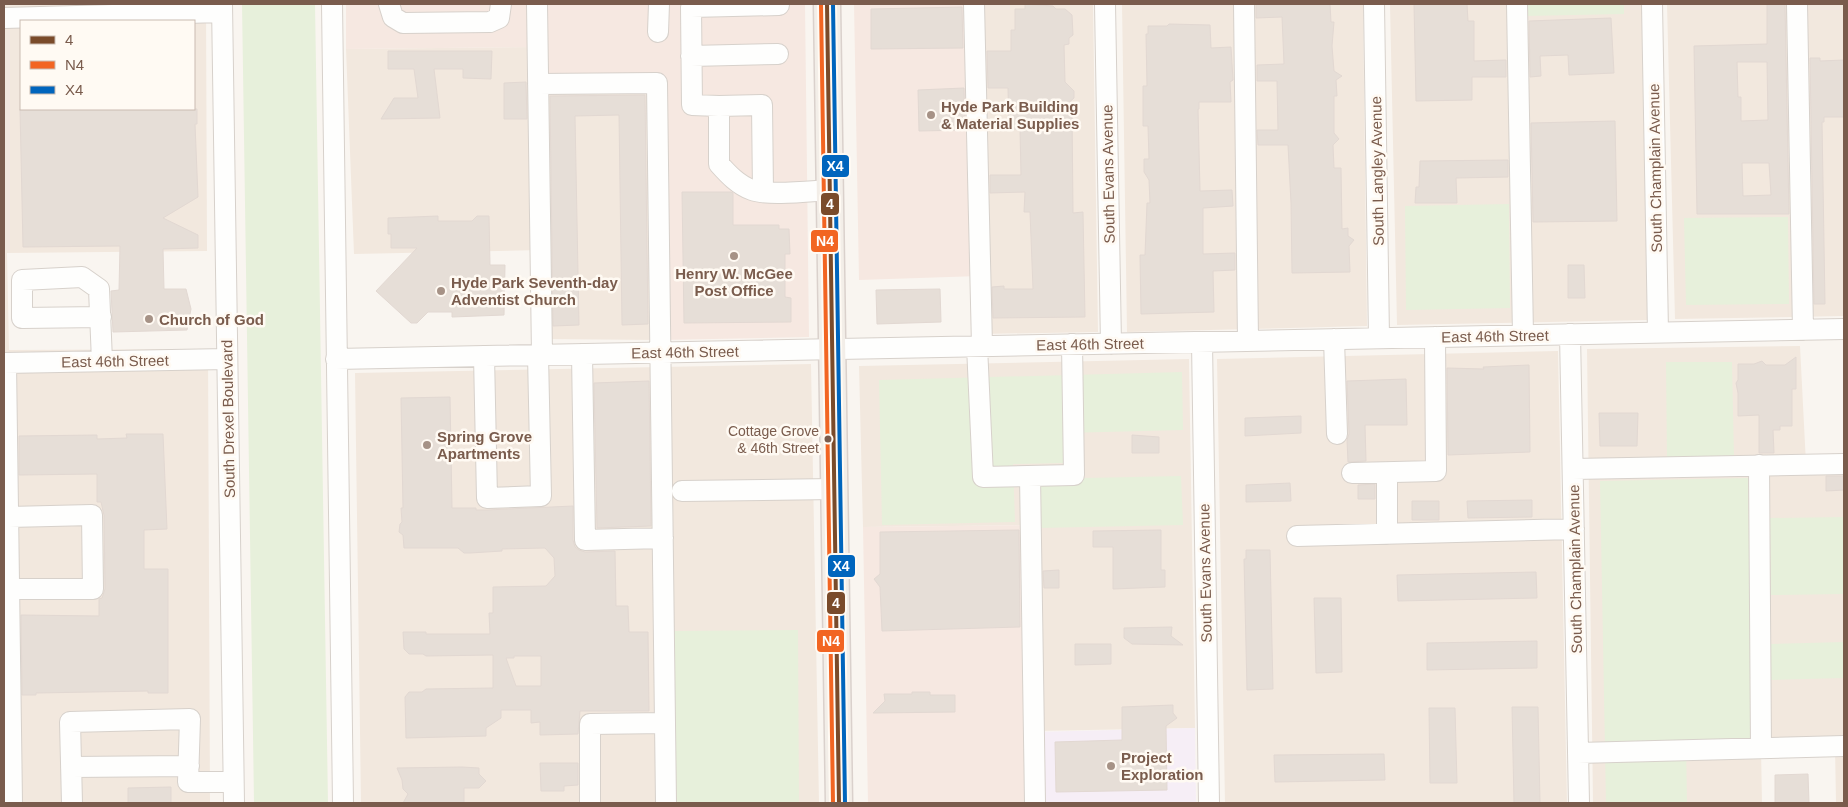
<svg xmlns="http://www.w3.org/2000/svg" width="1848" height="807" font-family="Helvetica,sans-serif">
<rect width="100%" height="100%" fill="#f9f5f0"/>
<path fill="#f2e8de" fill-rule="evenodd" d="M4,4H206L207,251L7,253L9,350L208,349L210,803H4ZM21,21H194V109H21Z
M974,4H1093L1098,332L981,334Z
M1122,4H1363L1367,326L1127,332Z
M1390,4H1642L1648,320L1397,325Z
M1667,4H1844V316L1675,319Z
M538,47L657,83L661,340L542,339L540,250L354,254L346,49Z
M1800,346L1806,464H1844V803H1836L1835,747L1761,748L1762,803H1593L1587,349Z
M1558,351L1567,803H1225L1217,359Z
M1189,359L1195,728L1034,731L1031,525L863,527L859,366Z
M811,364L819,803H361L355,373Z"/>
<path fill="#f6e8e1" d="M346,4H805L809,337L661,340L657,83L538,84L537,47L346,49Z
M854,4H974L979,276L859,280Z
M1031,525L1035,803H868L863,527Z"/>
<path fill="#f6eef6" d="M1195,728L1196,803H1035L1034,732Z"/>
<path fill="#e7f0db" d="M242,4H315L328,803H254Z
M1520,4H1624V14L1521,16Z
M1509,204L1510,308L1406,310L1405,206Z
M1788,217L1789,304L1686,305L1684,218Z
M1666,362H1732L1734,459L1667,460Z
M1182,372L1183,430L1064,433L1065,463L1013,464L1015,522L882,525L879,380Z
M1181,476L1183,525L1037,528L1036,479Z
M1748,478L1752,740L1686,741L1687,803H1606L1600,481Z
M1844,517V594L1771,595L1770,518Z
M798,630L799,803H675L673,631Z
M1844,642V678L1771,680L1770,644Z"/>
<path fill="#e6ded7" stroke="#e2d8d2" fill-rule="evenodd" d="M1025,4L1053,6L1056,9H1065L1072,15L1073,35L1069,38V44L1064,45L1065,82L1074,91V98L1065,106L1072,112L1073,213L1083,212L1085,317L993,318L992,287L1004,286V289H1033L1030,212H1024L1025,192L990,193V175H1021L1020,129H1009L1008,88H988L987,51H1011V30H1015V9H1025Z
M1256,4H1330L1331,22H1334L1332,46L1334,71L1342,76L1336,80L1337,96H1334V133L1339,139L1333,145L1334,168H1341L1342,229L1348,228V236L1354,240L1349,246L1350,272L1292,273L1291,203L1288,145H1258L1257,130H1278L1277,81H1257V65L1284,64L1282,17L1256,18Z
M1414,4H1467L1468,21H1474V61L1506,60V77H1472V100L1416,101Z
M1767,4H1785L1789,214H1697L1694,46L1767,44ZM1737,62H1767L1768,120L1741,121V97H1738ZM1742,163H1769L1771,195L1743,196Z
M962,7L963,48L871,49V9Z
M1611,18L1614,73L1569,75L1568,55L1540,56L1541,76L1530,77L1529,21Z
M1169,24L1210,25L1211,48L1231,47L1233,80L1230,82L1231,102H1199V109H1198L1200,191L1232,190L1233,206L1203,208V254L1235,253V270L1213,271L1214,312L1141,314L1140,255H1145L1147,203H1150L1149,180L1144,172V159H1149L1148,126H1143V86H1147L1146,34H1148V26H1167Z
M388,51H492L491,79L463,78V69H434L440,118L381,119L394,98H418L414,69H388Z
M1810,58H1820V61L1844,60V117H1824V122H1822L1825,304H1814Z
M526,82L527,119H504V83Z
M964,88L965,130L919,131L918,90Z
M645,95L648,324L622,325L619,115L575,116L579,325L553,326L550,96Z
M20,109H197V124H195L198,197L163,218L198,235V248L163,249L164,289H186L191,309L187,330L113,332L111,291L119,290L120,246L23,247Z
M1615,121L1617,221L1533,222L1531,123Z
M1508,160V177L1456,178L1457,203H1415L1416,187H1419L1420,161Z
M682,192H731L733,193V225H779V229H789L790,254H785V297L791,298V322L684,323Z
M438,216V221H472L477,216H489L490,265H505L504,315L452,317V312H428L417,323H411L376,291L417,248H391V234H388V218Z
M1568,265H1584L1585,298H1568Z
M940,289L941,322L877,324L876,290Z
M1796,357V389H1792V426H1780V430H1773L1774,453H1759V415L1738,416V393L1736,383L1738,380V364H1754L1762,361L1766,365H1785Z
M1529,365L1530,452L1448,455L1447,368L1484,369L1483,367Z
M1406,379L1407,425H1365L1366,461L1348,462L1347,440L1349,434L1347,381Z
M649,381L651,526L597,528L594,383Z
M450,397L452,508H476V510H487L573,506V540L575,547L579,550L585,552L615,551L616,606H628L629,632H648L649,711H580L578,734L540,735V722L531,723V710H501V718L486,728V736L406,738L405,697L409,692H422L426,689L493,688V655L426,656L423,654H409L404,649L403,632H426V634H490L489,613H493V587L546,586L555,576L554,558L545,548L502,549V551L470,553H464L458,548H404L403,535L399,532L400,524L402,522L401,508H403L401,398ZM514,656H541V686H516L506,658H514Z
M1599,413H1638L1637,446H1600Z
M1301,416V433L1245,436V418Z
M126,434H163L167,529L144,530V569H168V693H148V691L36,693V695H22L21,615L99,616V599L102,598L105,589L104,515L101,502H97V474L19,475V436L97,435V439L127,438Z
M1132,435L1159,437V453H1132Z
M1826,476H1844V490L1826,491Z
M1290,483L1291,501L1246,502V485Z
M1375,484V499H1358V485Z
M1532,500V517L1468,518L1467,501Z
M1412,501H1439V520H1412Z
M1019,530L1020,627L882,631L880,587L874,579L880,574V532Z
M1161,530V570H1165V587L1113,589V547H1093V531Z
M1246,550H1270L1273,689L1247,690L1244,559H1246Z
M1059,570V588H1044L1043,571Z
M1536,572L1537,598L1398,601L1397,575Z
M1314,598H1341L1342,672L1316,673Z
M1172,627L1171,636L1183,645L1132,644L1124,638V628Z
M1537,641V668L1427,670V643Z
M1075,644H1111V664L1075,665Z
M912,692H930V695H955V712L873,713L885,701L884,694H912Z
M1173,705V713L1177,718L1166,726L1167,790L1056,792L1055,742L1122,740V707Z
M1512,707H1538L1540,803H1514Z
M1429,708H1455L1457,783H1430Z
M1384,754L1385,780L1275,782L1274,755Z
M540,763H578V785L564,786V791H541Z
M462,767L479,768V774L486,781L479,788H464V803H403L408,794L403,789L402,780L397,768Z
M1808,774L1809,803H1775V775Z
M171,787V803H128V788Z"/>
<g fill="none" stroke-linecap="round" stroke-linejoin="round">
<g stroke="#d7d1cb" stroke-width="22">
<path id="minor" d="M222,4L234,803
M332,4L343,803
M389,4L393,17L403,23L490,22L499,18L501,4
M537,4L542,355
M974,4L982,346
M1105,4L1111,344
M1244,4L1248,341
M1374,4L1379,338
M1517,4L1523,335
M1652,4L1658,332
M1797,4L1803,330
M4,18L222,12
M658,32L659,4
M691,56L778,54
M538,84L657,83L666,803
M719,106L692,105L691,7L779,5
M763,192L762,105L719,106V164C728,174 738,185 752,190C768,196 811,191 830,190
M101,317L22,318V280L82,277L99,289L102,361
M1570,334L1579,803
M1334,339L1337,434
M1202,342L1209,803
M977,346L983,477L1074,475L1072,344
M582,354L585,540L663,538
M484,356L487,498L541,496L538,355
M336,359L1844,329
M4,363L227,359
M6,363L12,803
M1759,465L1761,748
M1573,469L1844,464
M1352,473L1436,471L1435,337
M1387,473V534
M1030,476L1035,803
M682,491L834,489
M9,517L92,515L93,589H10
M1297,536L1574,529
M1578,753L1844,746
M71,767L189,766
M72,803L70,722L190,719L188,782H233
M590,803V724L665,723"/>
</g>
<g stroke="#dad1cc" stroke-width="29">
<path id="major" d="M827,4L839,803"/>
</g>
<use href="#minor" stroke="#fefefd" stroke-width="20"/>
<use href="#major" stroke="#f3eee8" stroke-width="26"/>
<g stroke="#fffaf3" stroke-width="8">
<path id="bus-1" d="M827,4L839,803"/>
</g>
<g stroke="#fffaf3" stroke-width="8">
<path id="bus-2" d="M821,4L833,803"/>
</g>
<g stroke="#fffaf3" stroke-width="8">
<path id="bus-3" d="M833,4L845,803"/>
</g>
<use href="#bus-1" stroke="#7a4b2a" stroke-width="4"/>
<use href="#bus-2" stroke="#f26522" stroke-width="4"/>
<use href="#bus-3" stroke="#0065bd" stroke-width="4"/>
</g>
<g fill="#a69286" stroke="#fffaf3" stroke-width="2">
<circle cx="931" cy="115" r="5"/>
<circle cx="734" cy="256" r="5"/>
<circle cx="441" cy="291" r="5"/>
<circle cx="149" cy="319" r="5"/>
<circle cx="427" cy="445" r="5"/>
<circle cx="1111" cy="766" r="5"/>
</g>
<circle fill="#7a5c4d" stroke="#fffaf3" stroke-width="2" cx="828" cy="439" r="4.5"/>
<g text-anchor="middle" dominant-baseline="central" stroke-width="5" stroke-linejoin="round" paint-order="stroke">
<g font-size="14" fill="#7a5c4d" stroke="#fffaf3" text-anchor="end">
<text x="819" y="431">Cottage Grove<tspan x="819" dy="17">&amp; 46th Street</tspan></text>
</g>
<g font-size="15" font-weight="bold" fill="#7a5c4d" stroke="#fffaf3" text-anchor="start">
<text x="941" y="106">Hyde Park Building<tspan x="941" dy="17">&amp; Material Supplies</tspan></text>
<text x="734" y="273" text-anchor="middle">Henry W. McGee<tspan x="734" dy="17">Post Office</tspan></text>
<text x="451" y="282">Hyde Park Seventh-day<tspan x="451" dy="17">Adventist Church</tspan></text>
<text x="159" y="319">Church of God</text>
<text x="437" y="436">Spring Grove<tspan x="437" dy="17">Apartments</tspan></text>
<text x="1121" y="757">Project<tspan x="1121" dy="17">Exploration</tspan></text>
</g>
<g font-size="15" fill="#7a5c4d" stroke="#fffaf3">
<text transform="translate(1655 168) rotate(-91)">South Champlain Avenue</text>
<text transform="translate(1377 171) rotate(-91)">South Langley Avenue</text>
<text transform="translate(1108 174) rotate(-91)">South Evans Avenue</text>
<text transform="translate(1495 336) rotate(-1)">East 46th Street</text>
<text transform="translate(1090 344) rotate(-1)">East 46th Street</text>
<text transform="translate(685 352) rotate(-1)">East 46th Street</text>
<text transform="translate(115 361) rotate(-1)">East 46th Street</text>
<text transform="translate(228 419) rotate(-91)">South Drexel Boulevard</text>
<text transform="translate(1575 569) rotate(-91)">South Champlain Avenue</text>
<text transform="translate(1205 573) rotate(-91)">South Evans Avenue</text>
</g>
</g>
<g stroke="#fffaf3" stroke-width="2">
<rect x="821" y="154" width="29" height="24" rx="5" fill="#0065bd"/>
<rect x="820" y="192" width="20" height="24" rx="5" fill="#7a4b2a"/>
<rect x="810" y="229" width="29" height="24" rx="5" fill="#f26522"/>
<rect x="827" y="554" width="29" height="24" rx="5" fill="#0065bd"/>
<rect x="826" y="591" width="20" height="24" rx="5" fill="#7a4b2a"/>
<rect x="816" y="629" width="29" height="24" rx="5" fill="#f26522"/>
</g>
<g font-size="14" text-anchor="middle" font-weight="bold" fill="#fff">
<text x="835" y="171">X4</text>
<text x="830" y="209">4</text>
<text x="825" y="246">N4</text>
<text x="841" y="571">X4</text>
<text x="836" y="608">4</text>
<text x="831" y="646">N4</text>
</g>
<rect width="1848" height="807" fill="none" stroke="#7a5c4d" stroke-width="10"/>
<rect x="20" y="20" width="175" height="90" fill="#fffaf3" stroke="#cabbb1"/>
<rect x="30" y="36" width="25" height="8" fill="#7a4b2a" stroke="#cabbb1"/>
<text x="65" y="45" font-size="15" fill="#7a5c4d">4</text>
<rect x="30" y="61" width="25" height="8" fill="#f26522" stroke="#cabbb1"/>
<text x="65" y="70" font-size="15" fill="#7a5c4d">N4</text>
<rect x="30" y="86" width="25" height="8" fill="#0065bd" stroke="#cabbb1"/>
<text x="65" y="95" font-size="15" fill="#7a5c4d">X4</text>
</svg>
